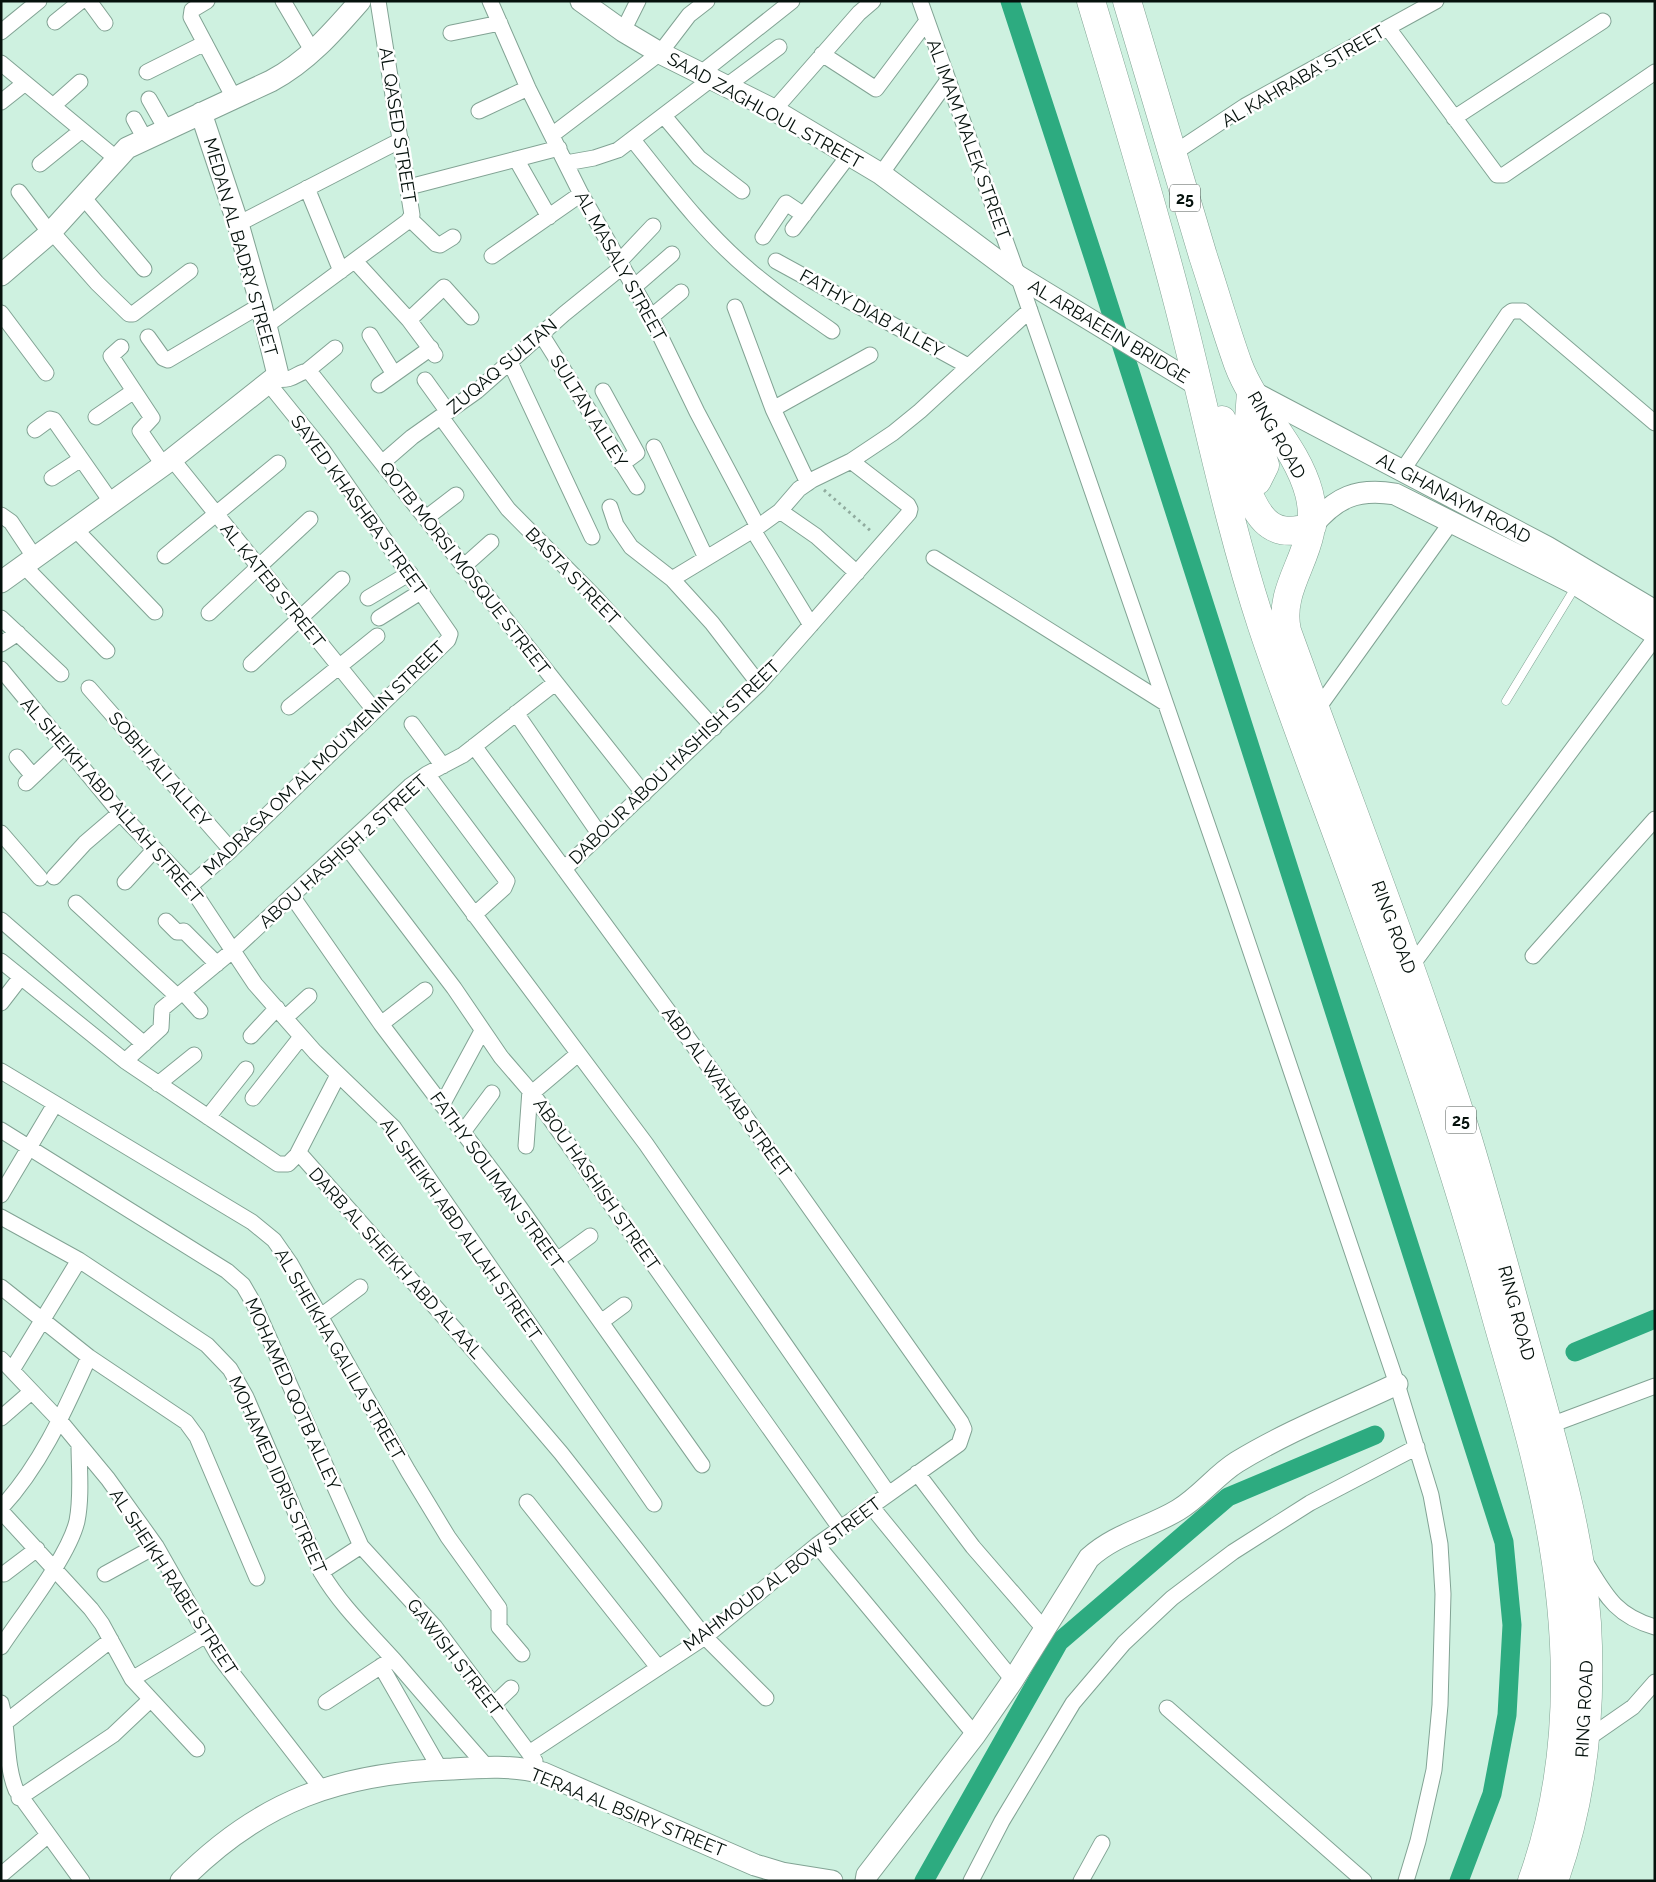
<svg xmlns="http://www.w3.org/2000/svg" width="1656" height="1882" font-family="Raleway,sans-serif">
<rect width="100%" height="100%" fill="#cef1e0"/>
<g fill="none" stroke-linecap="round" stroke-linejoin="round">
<path stroke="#2dab80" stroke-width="19" d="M1010,1L1095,262L1504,1542L1512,1625L1507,1715L1492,1794L1459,1881
M1575,1352L1655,1319
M924,1881L1059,1642L1228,1497L1375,1435"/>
<g stroke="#82a394" stroke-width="9">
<path id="lane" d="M1506,701L1576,586"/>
</g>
<g stroke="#82a394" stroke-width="17">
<path id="street" d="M89,1L105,23
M207,1L192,10L191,17L234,98
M283,1L313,52
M490,1L528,88L581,194L651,317L697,412L758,527
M920,1L1018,276L1231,893L1397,1384L1431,1495L1440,1544L1443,1594L1440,1705L1434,1770L1418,1841L1406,1881
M55,22L81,1
M1388,28L1497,175H1504L1655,72
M623,31L638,1
M1,32L39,1
M451,33L500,23
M822,54L876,89L927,21
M1,63L117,159
M147,72L205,43
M700,74L792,1
M725,87L779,47
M149,99L166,129
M1,102L25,83
M53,106L80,82
M774,110L859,13L873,1
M479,111L528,88
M664,116L699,158L742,191
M1454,118L1603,21
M134,119L145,139
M552,135L660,53L689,15L707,1
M633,140C669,185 704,232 748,269C774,292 804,311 832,331
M1171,155L1245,106L1436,1
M516,159L549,217
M566,163L594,158L618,150L710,80
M40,164L82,130
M881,174L948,80
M409,187L559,148
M307,188L341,271
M19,192L50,233
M83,197L144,269
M410,219L436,244L440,245L453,237
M238,224L401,140
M793,229L849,155
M52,232L97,283L129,314H133L190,271
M763,237L786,203L804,215
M492,256L581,194
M355,261L409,320L435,355
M776,261L968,366
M619,262L653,226
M634,287L672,254
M735,307L773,409L808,483
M1,313L46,373
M651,317L681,292
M409,320L444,287L471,317
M266,326L408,221L412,215L378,1
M541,334L637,487
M370,335L394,374
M148,337L163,358L168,360L261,305
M121,347L111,356L152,418L140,431L164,466
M510,362L592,537
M307,371L335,348
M275,379C295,382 297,371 309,371L644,794
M425,380L448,412
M379,385L431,348
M603,391L637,453L622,464
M773,409L870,355
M96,417L134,391
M441,417L508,509L595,597L714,728
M35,430L50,419L54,420L112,503
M654,447L706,558
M172,459L375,711
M382,463L412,437L477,391L564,314L622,267
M1402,471L1508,314L1512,311H1523L1655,423
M52,478L81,459
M610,507L616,525L631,547L672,579L712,623L759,684
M780,511L816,536L857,573
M1,515L11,522L35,558
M426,518L456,495
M75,529L155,612
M753,530L811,625
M165,556L278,463
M934,558L1165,703
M24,566L107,651
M463,567L491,542
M672,579L758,527L780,511L799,489L812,480L851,461L893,433L920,411L1030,310
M368,598L410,573
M209,613L310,519
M1,618L61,674
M379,618L422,591
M1,644L18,633
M251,664L342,579
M1,669L120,813L190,886L255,984L315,1052L394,1128L654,1504
M89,688L231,850
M289,707L377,636
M1316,711L1452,521
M516,713L600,835
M412,724L443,766
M474,746L740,1109L961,1422L964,1429L959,1444L817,1545L705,1637L529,1753
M17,757L33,776
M427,774L507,881L504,888L474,915
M26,783L64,747
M392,804L646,1144L888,1493
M1,833L40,878
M346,846L454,988L501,1057L532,1093L840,1528
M564,869L759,684L909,513L910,509L908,505L851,461
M54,877L85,843L120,813
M125,882L155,849
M190,886L231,850L448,640L450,634L324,452L269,384
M292,896L381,1024L518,1205L702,1465
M76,903L177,996
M1,920L144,1044
M166,921L177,932L184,931L217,964
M1533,956L1655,819
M1,961L125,1061L278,1164H288L299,1153L475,1352L561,1453L705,1637L766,1698
M1409,969L1655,638
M183,992L200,1011
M1,1003L21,977
M285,1018L309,996
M381,1024L425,990
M251,1036L277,1008
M125,1061L161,1028L162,1009L231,952L410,786L427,774L463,755L555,683
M1,1071L252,1222L274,1240L290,1263L408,1471L448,1537L499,1608V1627L522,1654
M158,1084L194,1055
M532,1093L578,1054
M253,1098L301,1037
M442,1105L482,1031
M208,1117L246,1069
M1,1130L227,1271L243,1285L254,1304L361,1546L435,1627L535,1761
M463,1132L492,1093
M526,1146L530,1090
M298,1153L338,1075
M1,1195L55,1104
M1,1217L79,1260L207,1345L230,1369L246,1397L321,1572C341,1606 368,1631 394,1660C425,1696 456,1732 487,1767
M557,1260L590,1236
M1,1287L89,1357L186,1422L197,1437L257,1578
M321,1316L360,1287
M601,1322L624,1305
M1,1359L60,1421L108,1479L156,1546L218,1655L321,1788
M12,1370L79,1260
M1,1418L31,1392
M1548,1426L1655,1386
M917,1473L973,1547L1045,1630
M527,1502L657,1666
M871,1506L1013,1680
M1,1508C41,1465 65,1410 89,1357
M1,1511L91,1609L102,1624L132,1679L197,1749
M817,1545L975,1735
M1586,1563C1606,1596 1616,1616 1655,1627
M321,1572L361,1546
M4,1574L37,1549
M105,1574L156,1546
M1,1647C22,1615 69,1556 77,1521C82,1496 79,1469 79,1444
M381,1666L440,1769
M132,1679L206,1635
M326,1702L389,1661
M1,1703C9,1731 5,1763 16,1790L82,1881
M493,1705L511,1688
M1167,1708L1364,1881
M6,1722L111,1640
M1584,1741L1633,1707L1655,1682
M19,1798L113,1735L149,1701
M1,1875L47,1836
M971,1881L1002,1821L1073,1703L1124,1643L1172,1598L1233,1552L1310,1503L1417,1447
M1081,1881L1102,1843"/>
</g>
<g stroke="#82a394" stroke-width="23">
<path id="secondary" d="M581,1L623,31L660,53L774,110L881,174L1018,276L1199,386
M1,275L50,233L127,148L271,81C307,62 333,32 360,1
M1251,391L1547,547L1655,611
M1312,526C1336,497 1357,488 1395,494L1577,585L1655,634
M1,582L172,459L278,375L261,305L238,224L201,113
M181,1881C261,1800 340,1773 452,1769C483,1767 513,1765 543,1773L755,1865L782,1873L832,1881
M866,1881L867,1875L975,1735L1013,1680L1089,1558C1115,1534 1148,1528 1178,1510C1200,1497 1216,1475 1237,1462C1288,1431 1344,1409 1397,1384"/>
</g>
<g stroke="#82a394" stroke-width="29">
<path id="highway" d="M1091,1C1121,101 1152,202 1178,303C1206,411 1227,520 1262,626C1293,719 1329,810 1362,903C1411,1038 1457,1174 1495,1313C1510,1367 1527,1420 1539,1474C1570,1606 1579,1751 1532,1881
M1127,1C1152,86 1177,171 1203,256C1215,292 1225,328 1238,364C1255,410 1296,445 1309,493C1324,549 1276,581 1287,631C1346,795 1410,958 1463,1123C1485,1194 1504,1265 1524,1337C1549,1430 1580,1526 1587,1623C1592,1709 1583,1799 1554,1881
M1222,420C1228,438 1234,455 1240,472C1254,508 1265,544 1312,526
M1246,487L1257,481L1265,465L1249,419L1251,392"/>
</g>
<path stroke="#90ab9e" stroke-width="3" stroke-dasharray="2.5 4" stroke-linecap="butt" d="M824,490L872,532"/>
<use href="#lane" stroke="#fff" stroke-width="8"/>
<use href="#street" stroke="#fff" stroke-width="15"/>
<use href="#secondary" stroke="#fff" stroke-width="21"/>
<use href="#highway" stroke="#fff" stroke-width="28"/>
</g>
<g text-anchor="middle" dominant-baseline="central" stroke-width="5" stroke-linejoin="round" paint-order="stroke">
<g fill="#fff" stroke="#505855" stroke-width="1">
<rect x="1170" y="184.5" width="30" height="27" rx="4"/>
<rect x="1446" y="1106.5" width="30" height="27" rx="4"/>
</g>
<g font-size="16" font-weight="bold" fill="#05110c">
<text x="1185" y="198">25</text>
<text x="1461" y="1120">25</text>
</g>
<g font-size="18" fill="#05110c" stroke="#fff">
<text transform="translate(1303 76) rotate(-30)">AL KAHRABA' STREET</text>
<text transform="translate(765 110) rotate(29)">SAAD ZAGHLOUL STREET</text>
<text transform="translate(398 125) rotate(81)">AL QASED STREET</text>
<text transform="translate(969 139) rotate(70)">AL IMAM MALEK STREET</text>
<text transform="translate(241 247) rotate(74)">MEDAN AL BADRY STREET</text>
<text transform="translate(621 266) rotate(61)">AL MASALY STREET</text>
<text transform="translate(872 313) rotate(29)">FATHY DIAB ALLEY</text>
<text transform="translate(1109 331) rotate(31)">AL ARBAEEIN BRIDGE</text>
<text transform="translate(502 366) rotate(-40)">ZUQAQ SULTAN</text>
<text transform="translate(589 411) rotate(58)">SULTAN ALLEY</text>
<text transform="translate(1277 435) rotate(60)">RING ROAD</text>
<text transform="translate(1454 498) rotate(28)">AL GHANAYM ROAD</text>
<text transform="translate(359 505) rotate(54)">SAYED KHASHBA STREET</text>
<text transform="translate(465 568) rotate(52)">QOTB MORSI MOSQUE STREET</text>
<text transform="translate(573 576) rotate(46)">BASTA STREET</text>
<text transform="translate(273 585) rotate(51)">AL KATEB STREET</text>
<text transform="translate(324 758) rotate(-44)">MADRASA OM AL MOU'MENIN STREET</text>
<text transform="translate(674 762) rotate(-44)">DABOUR ABOU HASHISH STREET</text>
<text transform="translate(160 769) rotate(49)">SOBHI ALI ALLEY</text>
<text transform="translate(112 800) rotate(49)">AL SHEIKH ABD ALLAH STREET</text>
<text transform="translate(343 851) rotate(-42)">ABOU HASHISH 2 STREET</text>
<text transform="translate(1394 927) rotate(70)">RING ROAD</text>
<text transform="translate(727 1092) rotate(54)">ABD AL WAHAB STREET</text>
<text transform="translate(497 1180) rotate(54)">FATHY SOLIMAN STREET</text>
<text transform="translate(597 1184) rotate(55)">ABOU HASHISH STREET</text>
<text transform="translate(461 1229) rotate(55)">AL SHEIKH ABD ALLAH STREET</text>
<text transform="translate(396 1263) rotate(48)">DARB AL SHEIKH ABD AL AAL</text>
<text transform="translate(1517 1313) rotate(75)">RING ROAD</text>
<text transform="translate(340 1354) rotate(60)">AL SHEIKHA GALILA STREET</text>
<text transform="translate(293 1394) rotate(66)">MOHAMED QOTB ALLEY</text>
<text transform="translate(278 1475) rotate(66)">MOHAMED IDRIS STREET</text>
<text transform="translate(782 1574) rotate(-37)">MAHMOUD AL BOW STREET</text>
<text transform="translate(174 1582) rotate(57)">AL SHEIKH RABEI STREET</text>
<text transform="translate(455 1657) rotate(52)">GAWISH STREET</text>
<text transform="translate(1584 1709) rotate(-87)">RING ROAD</text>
<text transform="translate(628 1812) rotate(22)">TERAA AL BSIRY STREET</text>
</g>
</g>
<rect width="1656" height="1882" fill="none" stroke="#05110c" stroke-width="5"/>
</svg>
